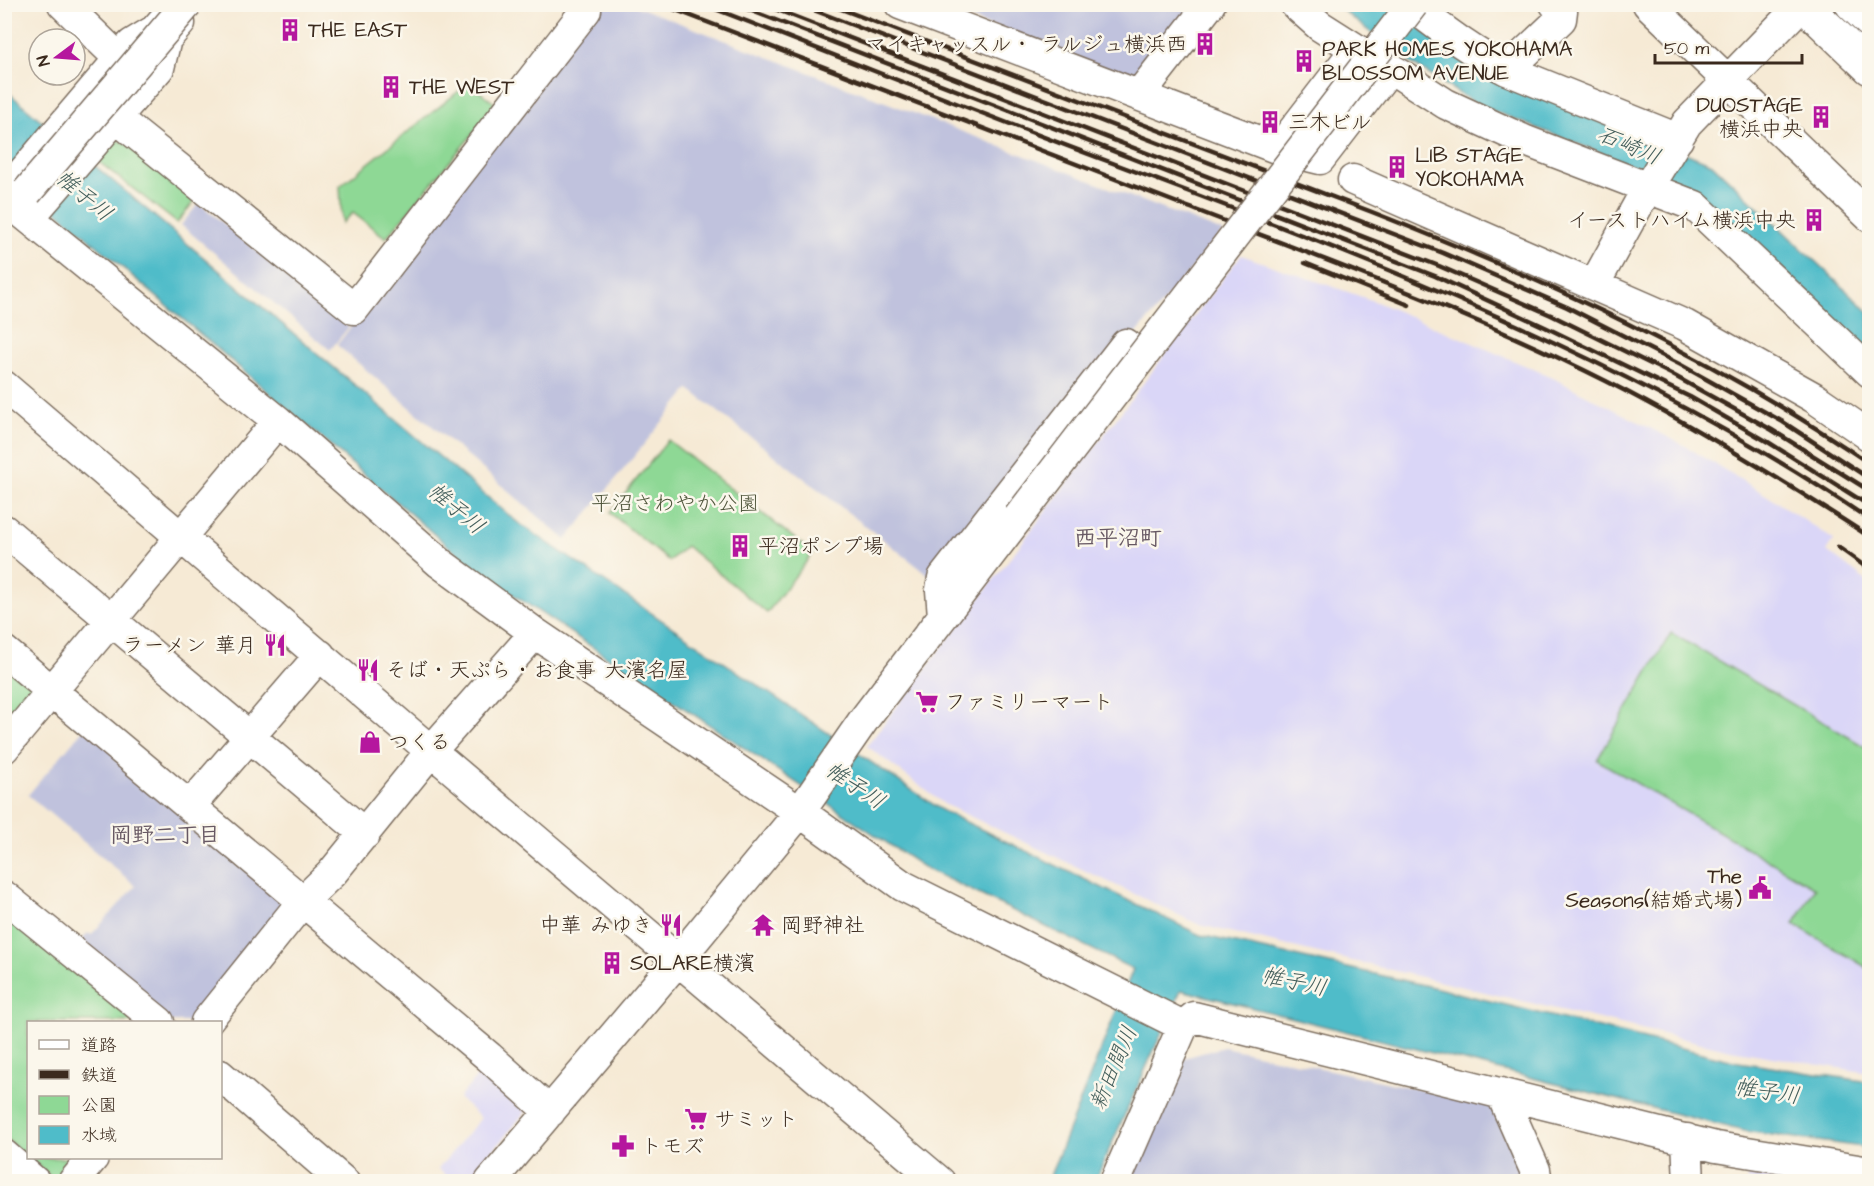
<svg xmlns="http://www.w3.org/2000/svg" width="1874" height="1186" font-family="'Architects Daughter','Klee One',sans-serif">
<rect width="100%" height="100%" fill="#fbf7ec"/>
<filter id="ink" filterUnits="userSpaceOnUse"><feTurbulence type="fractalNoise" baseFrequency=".0167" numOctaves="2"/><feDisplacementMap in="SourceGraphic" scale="12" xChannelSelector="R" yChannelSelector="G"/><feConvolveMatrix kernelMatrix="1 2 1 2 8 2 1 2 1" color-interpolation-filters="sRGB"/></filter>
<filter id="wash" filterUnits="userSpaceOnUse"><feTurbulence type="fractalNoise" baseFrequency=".008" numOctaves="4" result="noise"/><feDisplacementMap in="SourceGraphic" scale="24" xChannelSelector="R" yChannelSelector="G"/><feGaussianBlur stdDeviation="1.35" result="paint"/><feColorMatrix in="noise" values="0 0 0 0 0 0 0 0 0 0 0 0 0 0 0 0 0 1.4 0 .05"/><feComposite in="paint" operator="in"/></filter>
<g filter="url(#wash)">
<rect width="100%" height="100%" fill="#f6ead5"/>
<path fill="#dad6f7" d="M1241,255L1374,301L1545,374L1685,446L1766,495L1834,540L1827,551L1869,583V1073L1731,1050L1200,925L944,804L867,746Z
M486,1066L532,1104L467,1181H453L438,1169L481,1118L459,1098Z
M1747,1169L1828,1181H1747Z"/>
<path fill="#c0c2dd" d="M938,4L1205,5L1138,89Z
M597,5H633L1223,232L930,576L689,389L566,540L337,345Z
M199,203L349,327L330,350L181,225Z
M87,725L292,901L196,1022H167L75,947L88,933L91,935L136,886L28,795Z
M1224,1047L1490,1105L1529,1182H1129L1184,1058Z"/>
<path fill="#8ed895" stroke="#64815a" stroke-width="1.5" d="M469,83L497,105L386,238L353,213L342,223L340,186Z
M115,140L126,143L195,200L177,223L99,162Z
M668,440L813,553L767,613L686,546L669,561L610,513Z
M1671,633L1869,749V969L1794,924L1815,888L1597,760Z
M5,658L43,690L5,737Z
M4,905L145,1022H28V1158H80L60,1181H56L5,1138Z"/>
<path fill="#4fbcc9" stroke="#457374" stroke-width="1.5" d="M1336,5H1389L1428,34L1487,72L1712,164L1869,312V357L1690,188L1476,104L1403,58Z
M4,89L517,522L943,811L1200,935L1437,988L1738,1062L1869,1082V1148L1744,1131L1181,990L1095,1181H1048L1133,969L925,868L476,570L5,167Z"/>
</g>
<g filter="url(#ink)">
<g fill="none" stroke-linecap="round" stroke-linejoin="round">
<g stroke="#7c6d5e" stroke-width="33">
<path id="minor" d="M63,4L134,73
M900,4L1279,149L1320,159L1390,68
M1295,4L1320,26L1353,47L1401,75L1446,104L1526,141L1695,206L1870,372
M1409,4C1441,28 1471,52 1507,70L1678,139
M1648,4L1870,217
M1507,70L1561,19L1562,11L1555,4
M1139,95L1210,4
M116,118L354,309L586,10
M1279,149L1356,49
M1353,180L1685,325L1813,397L1870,436
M4,198L278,421L440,563L535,633L800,812L903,886L1183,1026
M15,207L35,211L159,68L166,39L180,23
M15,207L12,185L132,44L155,30L168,15
M1594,285L1648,187L1687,123L1802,4
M4,386L431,751L940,1182
M4,530L365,834
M943,616L941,590L943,578L1126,344
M4,651L489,1057L550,1112
M4,748L278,421
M190,806L320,655
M4,896L159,1022
M206,1022L303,901L332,873L431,751L535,633
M220,1075L344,1182
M1501,1093L1535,1170L1537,1182
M1687,1139L1689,1182
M4,1155L35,1182
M73,1182L93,1158
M490,1182L678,960L800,812L865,718L1018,518
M1115,1182L1183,1026L1194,1017L1716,1147L1870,1172"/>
</g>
<g stroke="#7c6d5e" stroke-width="36">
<path id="highway" d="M1803,4L1870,68
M1852,4L1870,21"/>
</g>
<use href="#minor" stroke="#fff" stroke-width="30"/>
<use href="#highway" stroke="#fff" stroke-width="33"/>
<path stroke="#3b2a1e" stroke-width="4.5" d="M660,4C837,71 1013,139 1188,207C1329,261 1471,313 1606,381C1697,427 1784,481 1870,537
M702,4C838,56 973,111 1110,162C1371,260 1638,361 1870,520
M734,4L1435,276L1545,327L1690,397L1768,442L1870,506
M762,4L1439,266L1551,315L1671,374L1772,430L1870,491
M798,4L1443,253L1567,307L1681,365L1783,422L1870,479
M828,4L1372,212C1545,280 1716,358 1870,464
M1305,263L1409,305
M1838,547L1870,570"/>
<g stroke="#7c6d5e" stroke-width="33" stroke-linecap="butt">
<path id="minor-bridge" d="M27,192L187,4
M1018,518L1413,4"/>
</g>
<use href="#minor-bridge" stroke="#fff" stroke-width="30"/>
</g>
</g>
<defs>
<g id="building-bare" transform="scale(1.8)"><path d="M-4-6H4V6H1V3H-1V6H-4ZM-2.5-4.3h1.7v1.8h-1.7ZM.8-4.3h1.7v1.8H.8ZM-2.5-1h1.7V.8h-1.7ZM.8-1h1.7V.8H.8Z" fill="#b5179e" stroke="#fbf7ec" stroke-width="2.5" paint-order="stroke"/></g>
<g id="restaurant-bare" transform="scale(1.8)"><path d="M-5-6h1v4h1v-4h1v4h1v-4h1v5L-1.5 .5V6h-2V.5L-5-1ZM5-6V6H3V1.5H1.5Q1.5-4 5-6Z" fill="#b5179e" stroke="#fbf7ec" stroke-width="2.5" paint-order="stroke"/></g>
<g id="supermarket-bare" transform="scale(1.8)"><path d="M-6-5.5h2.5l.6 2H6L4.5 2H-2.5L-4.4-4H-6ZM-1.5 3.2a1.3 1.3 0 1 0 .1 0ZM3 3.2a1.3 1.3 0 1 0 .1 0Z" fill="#b5179e" stroke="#fbf7ec" stroke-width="2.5" paint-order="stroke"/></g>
<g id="shop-bare" transform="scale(1.8)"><path d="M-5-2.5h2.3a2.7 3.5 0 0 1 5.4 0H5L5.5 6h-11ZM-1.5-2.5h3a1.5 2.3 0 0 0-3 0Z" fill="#b5179e" stroke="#fbf7ec" stroke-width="2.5" paint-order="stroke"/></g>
<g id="civic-bare" transform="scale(1.8)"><path d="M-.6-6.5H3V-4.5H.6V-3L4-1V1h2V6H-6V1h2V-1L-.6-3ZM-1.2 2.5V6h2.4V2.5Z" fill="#b5179e" stroke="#fbf7ec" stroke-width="2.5" paint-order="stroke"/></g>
<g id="temple-bare" transform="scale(1.8)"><path d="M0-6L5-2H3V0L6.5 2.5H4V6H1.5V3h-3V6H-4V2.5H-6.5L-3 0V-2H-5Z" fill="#b5179e" stroke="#fbf7ec" stroke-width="2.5" paint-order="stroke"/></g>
<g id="pharmacy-bare" transform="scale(1.8)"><path d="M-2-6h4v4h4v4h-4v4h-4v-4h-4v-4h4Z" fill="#b5179e" stroke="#fbf7ec" stroke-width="2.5" paint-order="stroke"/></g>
</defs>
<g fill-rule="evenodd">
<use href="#building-bare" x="290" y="30"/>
<use href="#building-bare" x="1205" y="44"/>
<use href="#building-bare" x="1304" y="61"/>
<use href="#building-bare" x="391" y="87"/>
<use href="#building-bare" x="1821" y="117"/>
<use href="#building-bare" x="1270" y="122"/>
<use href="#building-bare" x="1397" y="167"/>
<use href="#building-bare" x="1814" y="220"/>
<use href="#building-bare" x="740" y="546"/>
<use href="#restaurant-bare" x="275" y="645"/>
<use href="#restaurant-bare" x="368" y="670"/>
<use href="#supermarket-bare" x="927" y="702"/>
<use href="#shop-bare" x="370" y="742"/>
<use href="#civic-bare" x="1760" y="888"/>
<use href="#restaurant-bare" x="671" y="925"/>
<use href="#temple-bare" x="763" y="925"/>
<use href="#building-bare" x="612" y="963"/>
<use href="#supermarket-bare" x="696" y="1119"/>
<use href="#pharmacy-bare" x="623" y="1146"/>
</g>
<g text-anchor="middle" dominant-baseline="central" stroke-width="5" stroke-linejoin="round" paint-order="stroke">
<g font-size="21" fill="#3b2a1e" stroke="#fbf7ec" text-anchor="start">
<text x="308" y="30">THE EAST</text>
<text x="1187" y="44" text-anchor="end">マイキャッスル・ ラルジュ横浜西</text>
<text x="1322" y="49">PARK HOMES YOKOHAMA<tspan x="1322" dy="24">BLOSSOM AVENUE</tspan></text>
<text x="409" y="87">THE WEST</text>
<text x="1803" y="105" text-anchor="end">DUOSTAGE<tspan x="1803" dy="24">横浜中央</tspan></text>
<text x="1288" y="122">三木ビル</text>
<text x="1415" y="155">LIB STAGE<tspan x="1415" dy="24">YOKOHAMA</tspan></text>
<text x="1796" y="220" text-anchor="end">イーストハイム横浜中央</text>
<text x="758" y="546">平沼ポンプ場</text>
<text x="257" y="645" text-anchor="end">ラーメン 華月</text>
<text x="386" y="670">そば・天ぷら・お食事 大濱名屋</text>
<text x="945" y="702">ファミリーマート</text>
<text x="388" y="742">つくる</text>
<text x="1742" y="876" text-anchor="end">The<tspan x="1742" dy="24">Seasons(結婚式場)</tspan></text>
<text x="653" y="925" text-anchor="end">中華 みゆき</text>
<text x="781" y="925">岡野神社</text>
<text x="630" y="963">SOLARE横濱</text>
<text x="714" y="1119">サミット</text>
<text x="641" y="1146">トモズ</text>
</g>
<g font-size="21" fill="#50563c" stroke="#fbf7ec">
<text x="675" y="503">平沼さわやか公園</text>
</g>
<g font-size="22" font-style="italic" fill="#425d5a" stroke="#fbf7ec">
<text transform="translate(1629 146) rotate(23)">石崎川</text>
<text transform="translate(84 196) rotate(40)">帷子川</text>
<text transform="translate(456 509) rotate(40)">帷子川</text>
<text transform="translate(855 786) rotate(34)">帷子川</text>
<text transform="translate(1294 982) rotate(12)">帷子川</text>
<text transform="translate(1114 1068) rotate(-67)">新田間川</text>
<text transform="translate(1767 1092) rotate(8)">帷子川</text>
</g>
<g font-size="22" font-weight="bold" fill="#685964" stroke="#fbf7ec">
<text x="1118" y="538">西平沼町</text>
<text x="165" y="835">岡野二丁目</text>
</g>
</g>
<rect width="1874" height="1186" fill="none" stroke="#fbf7ec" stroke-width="24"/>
<rect x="27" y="1021" width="195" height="138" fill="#fbf7ec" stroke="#aea59a" stroke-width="1.5"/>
<rect x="39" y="1040" width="30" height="9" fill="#ffffff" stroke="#aea59a" stroke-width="1.5"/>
<text x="81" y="1051" font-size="18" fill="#3b2a1e">道路</text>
<rect x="39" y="1070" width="30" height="9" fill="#3b2a1e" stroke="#aea59a" stroke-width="1.5"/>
<text x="81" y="1081" font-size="18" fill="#3b2a1e">鉄道</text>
<rect x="39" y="1096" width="30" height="18" fill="#8ed895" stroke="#aea59a" stroke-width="1.5"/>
<text x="81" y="1111" font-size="18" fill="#3b2a1e">公園</text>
<rect x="39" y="1126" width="30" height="18" fill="#4fbcc9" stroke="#aea59a" stroke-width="1.5"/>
<text x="81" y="1141" font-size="18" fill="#3b2a1e">水域</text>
<g transform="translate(57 57) rotate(254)"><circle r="28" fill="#fbf7ec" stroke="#aea59a" stroke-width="1.5"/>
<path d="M0-4.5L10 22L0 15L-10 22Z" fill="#b5179e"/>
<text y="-9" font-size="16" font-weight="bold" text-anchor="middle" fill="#3b2a1e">N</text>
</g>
<path d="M1655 54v9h147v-9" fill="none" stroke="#3b2a1e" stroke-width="3"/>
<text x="1664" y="54" font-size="18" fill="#3b2a1e" stroke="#fbf7ec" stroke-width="4.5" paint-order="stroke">50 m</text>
</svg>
